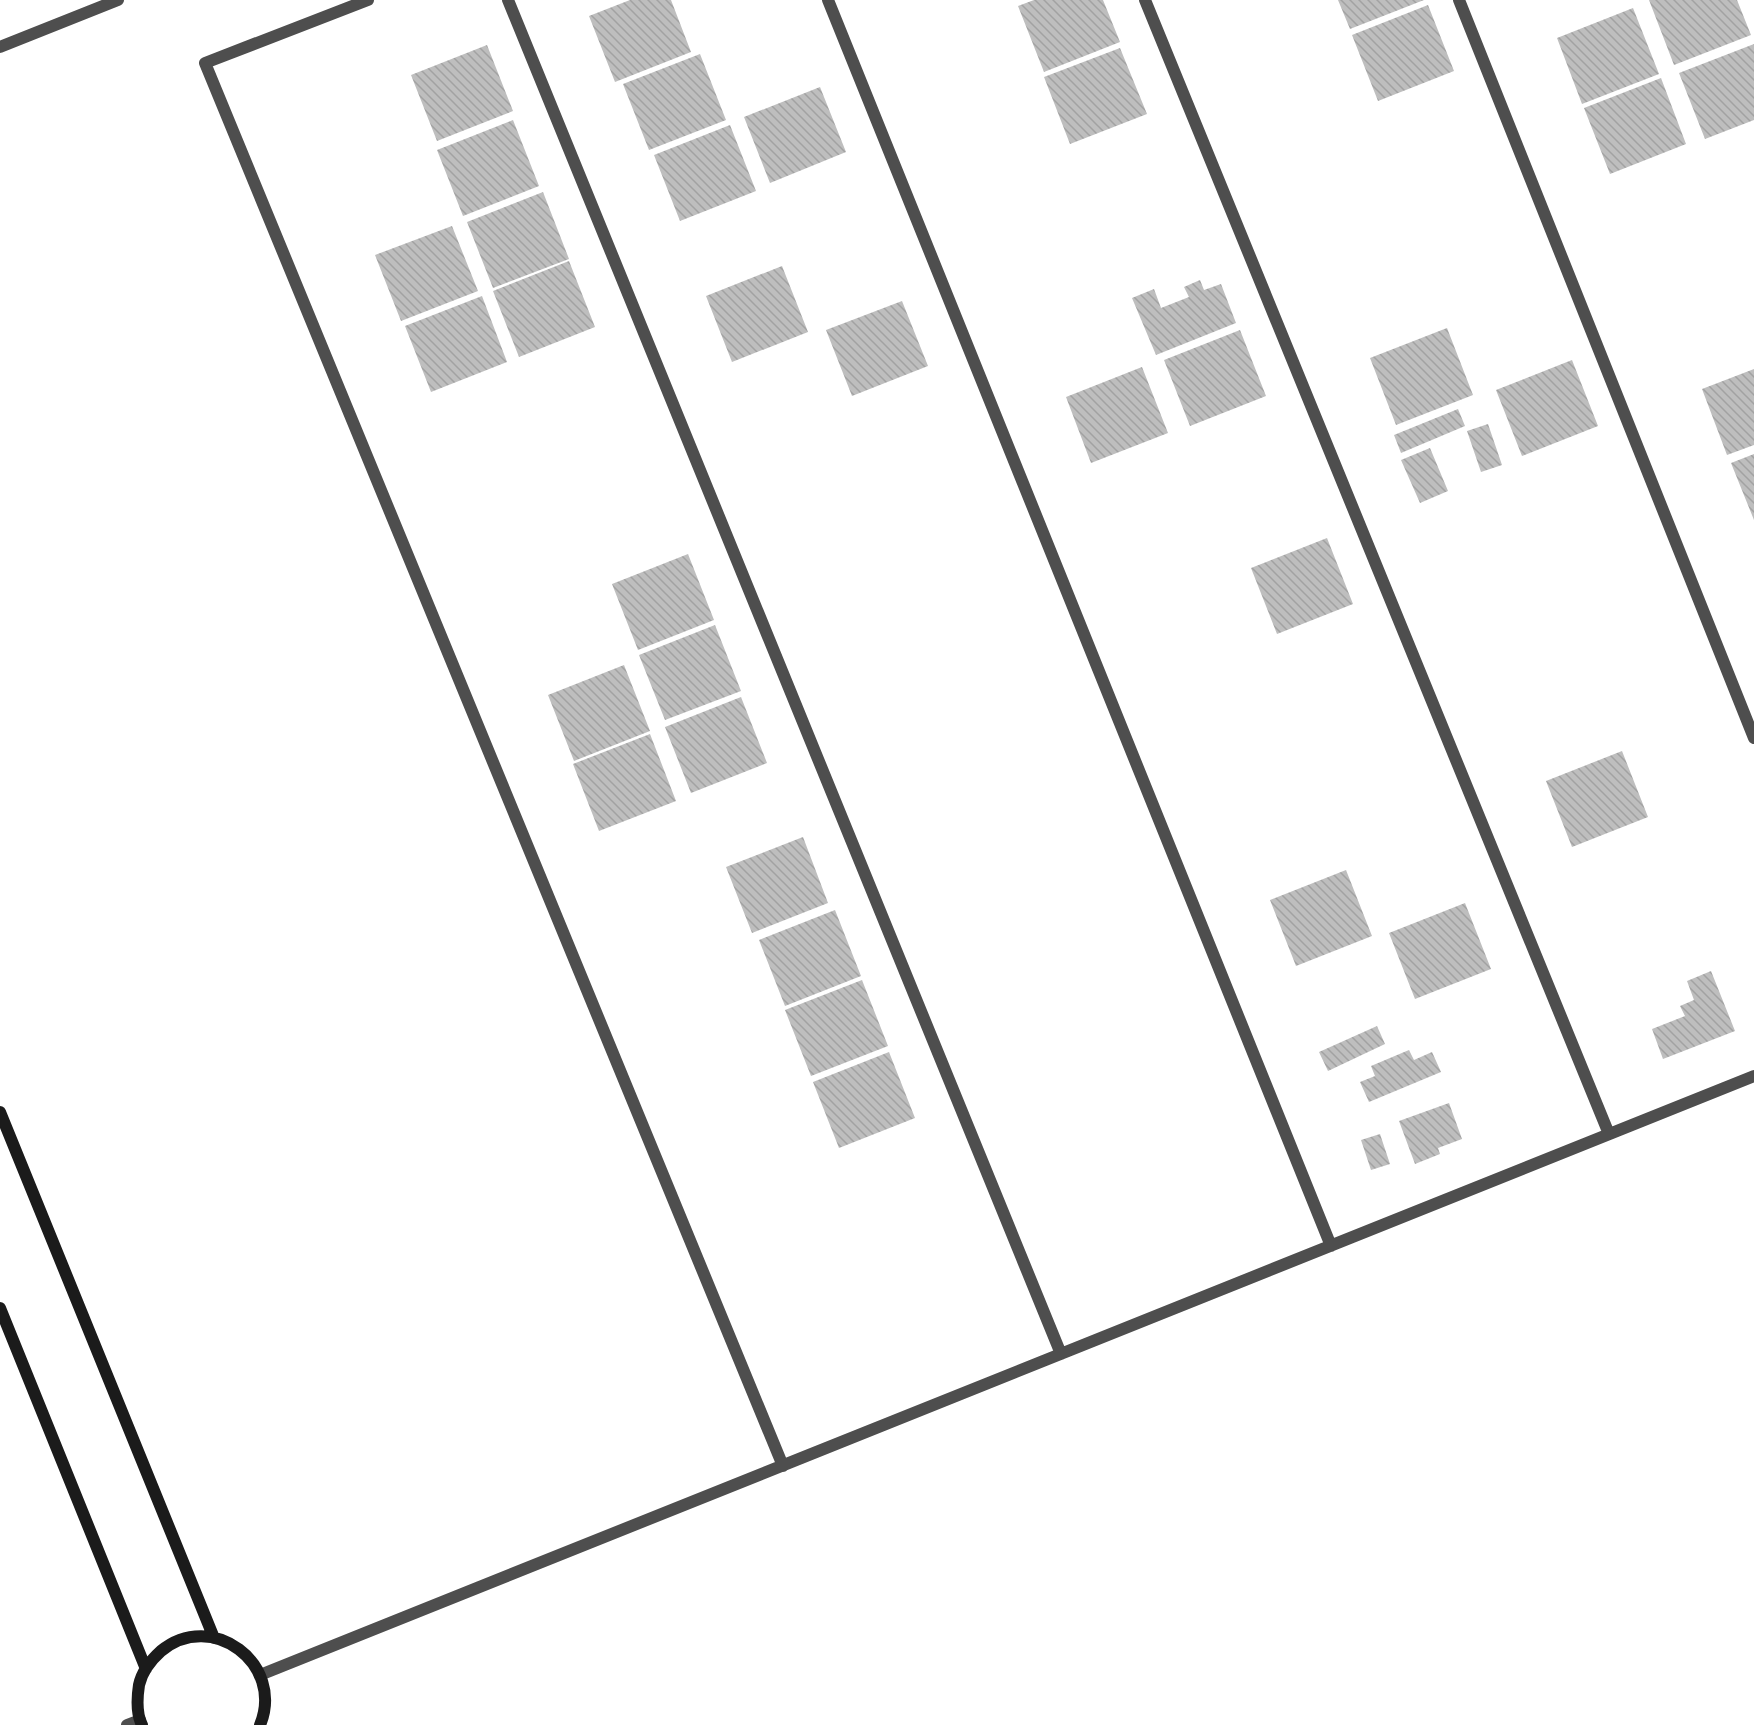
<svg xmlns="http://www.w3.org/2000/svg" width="1754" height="1725" font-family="'Public Sans',sans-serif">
<defs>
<pattern id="building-back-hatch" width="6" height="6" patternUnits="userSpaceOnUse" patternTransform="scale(1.5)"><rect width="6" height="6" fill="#bebebe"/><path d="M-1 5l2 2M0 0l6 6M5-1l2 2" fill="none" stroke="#a2a2a2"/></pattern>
</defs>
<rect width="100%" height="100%" fill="#fff"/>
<path fill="url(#building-back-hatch)" d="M630,0H671L691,52L615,82L589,16Z
M1034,0H1103L1120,42L1044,72L1018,6Z
M1338,0H1424L1350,29Z
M1649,0H1737L1751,35L1674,65Z
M1428,5L1454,71L1378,101L1352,35Z
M1633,8L1659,74L1582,104L1557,38Z
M1754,44V120L1705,139L1679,73Z
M487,45L513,111L437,141L411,75Z
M1120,48L1147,114L1070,144L1044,77Z
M700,54L726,120L649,150L623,84Z
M1661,78L1686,144L1610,174L1584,108Z
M820,87L846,152L770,183L744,117Z
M513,120L539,186L463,216L437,150Z
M730,125L756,191L680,221L654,155Z
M543,192L569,259L493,288L467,222Z
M452,226L478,291L401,321L375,255Z
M569,261L595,327L519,357L493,291Z
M782,266L808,332L732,362L706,296Z
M1200,280L1204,290L1221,284L1236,323L1156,355L1132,298L1154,289L1161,308L1189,297L1184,287Z
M482,296L507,362L431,392L405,326Z
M902,301L928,366L852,396L826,330Z
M1447,328L1473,395L1396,425L1370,358Z
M1240,330L1266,396L1190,426L1164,360Z
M1572,360L1598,426L1522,456L1496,390Z
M1142,367L1168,433L1091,463L1066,397Z
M1754,369V445L1727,455L1702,389Z
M1458,409L1465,426L1401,453L1394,435Z
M1488,424L1502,465L1481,472L1467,431Z
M1430,448L1448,491L1420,503L1401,460Z
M1754,454V520L1731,463Z
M1327,538L1353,604L1277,634L1251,568Z
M688,554L714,620L638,650L612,584Z
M715,625L741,691L665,720L639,655Z
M624,665L650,731L574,761L548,695Z
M741,697L767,763L691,793L665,727Z
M650,734L676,801L599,831L573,764Z
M1622,751L1648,817L1572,847L1546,781Z
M803,837L828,903L752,933L726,867Z
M1346,870L1372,936L1296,966L1270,900Z
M1465,903L1491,969L1415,999L1389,933Z
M835,910L861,976L785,1006L759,940Z
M1711,971L1735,1031L1663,1059L1652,1029L1685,1016L1680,1006L1694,1000L1687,981Z
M862,980L888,1046L811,1076L785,1010Z
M1377,1026L1385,1044L1328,1071L1319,1052Z
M1409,1050L1414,1060L1432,1052L1441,1072L1369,1102L1360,1082L1375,1076L1371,1066Z
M889,1052L915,1118L839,1148L813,1082Z
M1449,1103L1462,1139L1438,1148L1440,1154L1415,1164L1399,1121Z
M1380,1134L1390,1164L1371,1170L1361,1140Z"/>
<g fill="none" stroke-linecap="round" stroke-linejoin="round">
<path stroke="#4e4e4e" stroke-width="12" d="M368,0L205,63L783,1466
M508,0L1061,1354
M828,0L1331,1246
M1145,0L1609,1134
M1459,0L1754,738
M0,47L118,0
M260,1675L1754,1076
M127,1725L140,1720"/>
<path stroke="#1b1b1b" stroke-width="12" d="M0,1112L214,1638
M0,1308L146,1669
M142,1725C136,1713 137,1698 139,1685C142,1671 151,1660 161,1651C212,1609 285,1664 260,1725"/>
</g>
</svg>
